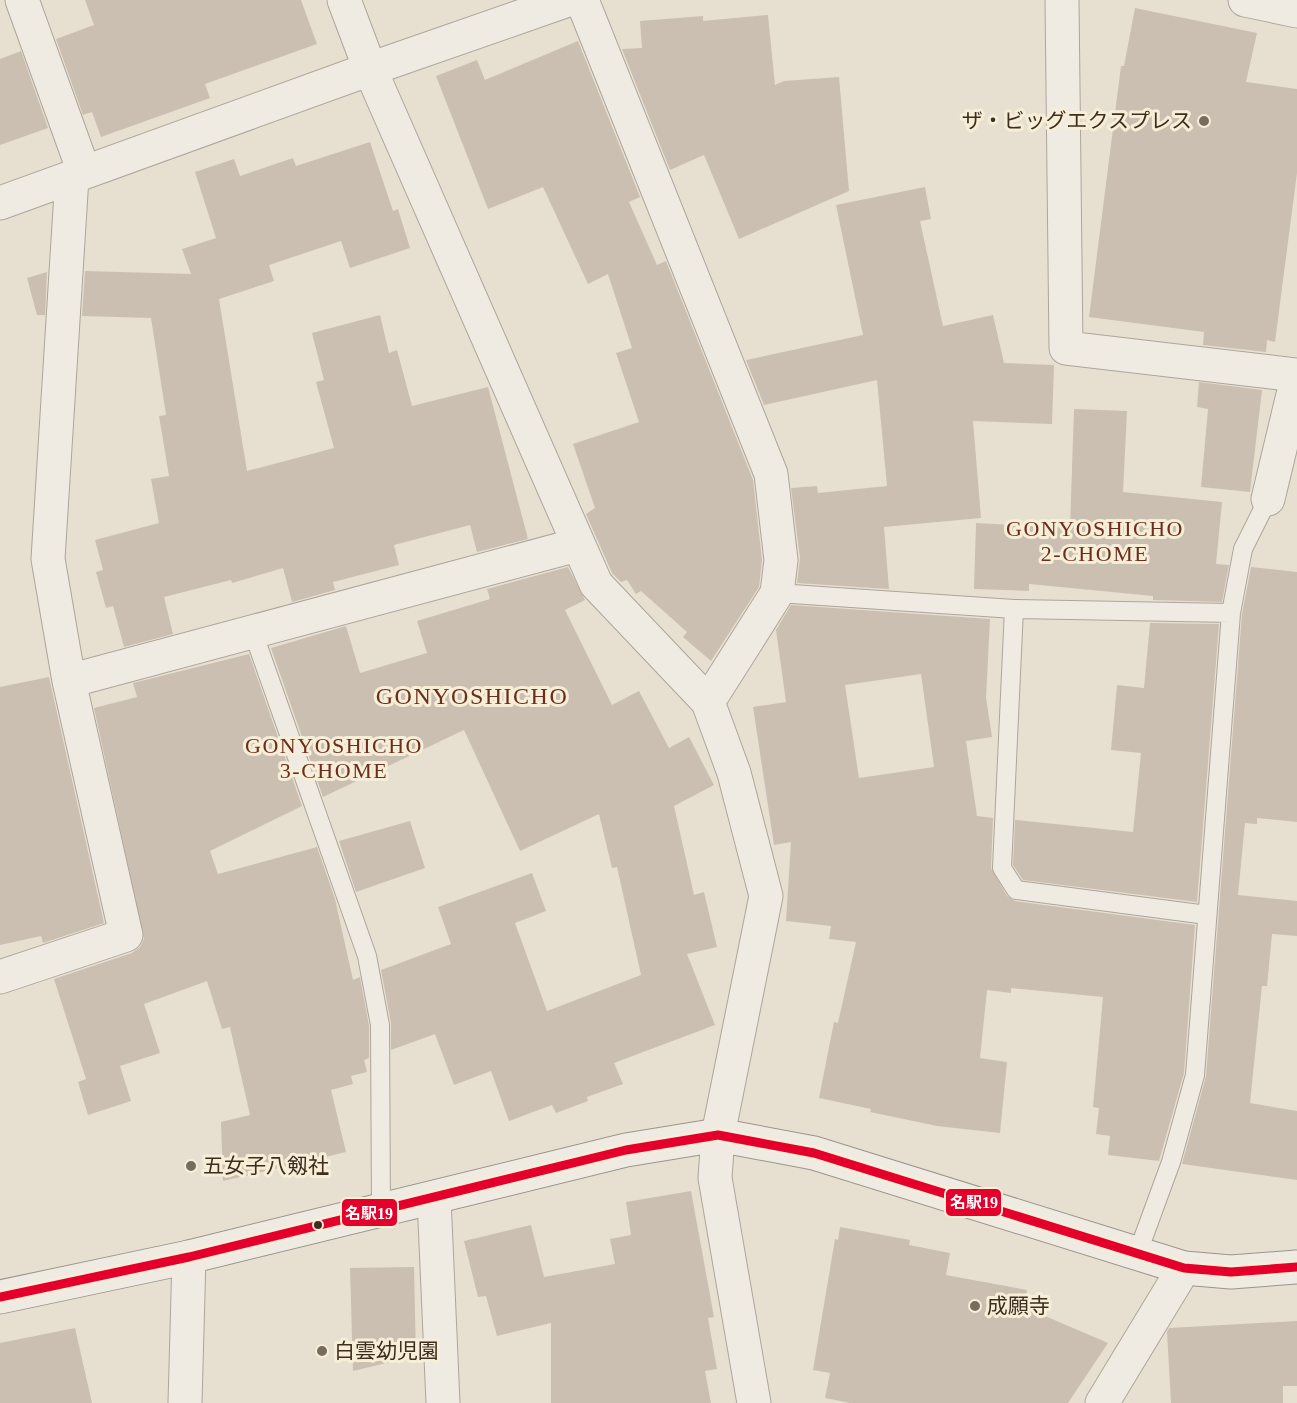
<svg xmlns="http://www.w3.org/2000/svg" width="1297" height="1403" font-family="'Times New Roman','Noto Sans JP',serif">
<rect width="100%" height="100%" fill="#e7e0d1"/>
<path fill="#cbbfb2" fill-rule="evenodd" d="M85,0H301L317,44L205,84L210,98L101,137L92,112L83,115L56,39L94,25Z
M1135,8L1257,33L1246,82L1297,89V173L1275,342L1267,340L1266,352L1203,345L1204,332L1089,317L1121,66H1124Z
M768,15L775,85L784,81L839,77L849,191L739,239L704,155L670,170L622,49L642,48L640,21L703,16V21Z
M578,41L640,197L629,202L657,265L666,261L753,480L762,560L759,587L711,661L683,637L687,632L641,591L636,594L627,580L621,582L612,573L586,514L595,508L573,444L639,422L616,353L632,348L608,274L588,284L543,187L488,209L436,76L477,60L485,80Z
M21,51L48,128L0,145V59Z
M370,142L393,211L398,209L410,248L350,268L341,241L269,265L274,281L219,299L247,471L334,448L316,382L324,380L312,333L380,315L389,353L397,350L412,406L488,387L528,539L477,552L470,525L394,545L399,565L333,582L335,590L292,602L283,568L232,583L231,580L164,597L173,634L124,647L113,606L106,608L96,572L103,570L95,540L159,523L151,479L169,476L159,416L166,415L151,318L82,316L85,271L191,274L182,249L216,238L195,172L234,159L240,176L293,158L296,166Z
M925,187L931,219L920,221L943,326L993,315L1004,363L1054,365L1052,424L973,421L981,518L884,527L889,589L797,583L800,558L791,488L817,486L818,493L887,486L877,380L764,405L746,360L863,335L836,205Z
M47,272L45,315H37L27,278Z
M1199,382L1262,390L1250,492L1201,487L1208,409L1197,407Z
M1074,409L1127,411L1123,492L1222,502L1216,564L1229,565L1222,602L1153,600V596L1029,584V591L974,589L976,523L1070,528Z
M568,567L585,600L565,610L612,705L639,691L669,748L689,737L714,785L674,806L694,895L704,892L717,947L687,954L715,1025L614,1063L623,1084L587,1097L588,1101L556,1113L552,1105L509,1121L491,1071L454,1085L435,1034L391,1050V1023L381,970L451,944L438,907L532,873L546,911L515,923L547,1011L641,975L617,867L612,868L599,814L520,851L464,730L323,797L271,648L346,626L360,673L427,653L417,621L490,599L487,589Z
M1251,567L1297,572V822L1257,818V824L1245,823L1238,895L1297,901V936L1272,934L1267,986H1262L1250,1103L1297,1111V1180L1182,1164L1206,1076L1242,614Z
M791,605L990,619L986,698L992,737L966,741L977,816L993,818L991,868L1007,896L1015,901L1195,925L1184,1073L1159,1161L1108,1155L1110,1136L1096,1134L1099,1108L1093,1107L1103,997L1011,988V993L987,990L980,1058L1007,1062L1000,1133L937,1126L870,1112L871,1109L819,1098L834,1022L838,1023L856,942L829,939L831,926L786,921L791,842L774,845L753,707L786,702L776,630ZM921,674L934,767L859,778L845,685Z
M1150,623L1219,624L1197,902L1023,880L1013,865L1015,820L1133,832L1141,753L1111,750L1117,685L1144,688Z
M249,654L302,806L210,851L218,874L317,847L335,899L353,980L360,977L369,1026V1058L364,1060L367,1072L351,1076L353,1084L331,1090L346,1152L223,1181L221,1122L250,1115L230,1027L222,1029L207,981L144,1004L160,1053L120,1066L131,1101L88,1115L78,1082L86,1079L54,979L132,953L140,947L144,939L94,708L137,697L133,683Z
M49,677L104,923L43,943L41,936L0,945V687Z
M410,821L425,868L356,892L339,841Z
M691,1191L714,1317L708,1318L717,1369L705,1371L711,1403H551V1323L497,1336L486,1296L478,1297L464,1241L531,1225L544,1277L615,1264L610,1239L631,1235L626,1202Z
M840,1227L910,1240L909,1245L950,1253L946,1275L1027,1290L1024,1307L1108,1343L1068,1403H850L825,1398L830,1373L813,1370L835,1239L838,1240Z
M414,1267L416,1356L353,1371L350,1268Z
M1297,1321V1386H1283V1403H1171L1167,1332L1169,1328Z
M75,1328L92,1403H0V1343Z"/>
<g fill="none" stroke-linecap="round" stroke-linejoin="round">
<g stroke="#ada599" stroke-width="20">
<path id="lane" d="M777,593L1014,609L1231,613
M1014,609L1002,868L1016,890L1207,915
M253,632L367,956L380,1025L381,1210
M1138,1252L1171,1162L1195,1075L1231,613L1243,549L1268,499"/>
</g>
<g stroke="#ada599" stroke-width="35">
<path id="street" d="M22,0L84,172
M344,0L370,69L596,584L708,702L734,773L766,896L718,1135L715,1178L754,1403
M582,0L771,474L781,560L777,593L708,702
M1062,0L1066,348L1297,375
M1245,0L1297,11
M0,203L370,69L568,0
M1268,499L1297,378
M69,681L577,545
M0,977L126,935L69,681L48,559L72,177
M434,1198L443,1403
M185,1403L189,1257
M1102,1403L1184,1268"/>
</g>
<g stroke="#9c958a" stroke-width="35">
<path id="secondary" d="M0,1297L189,1257L626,1150L718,1135L814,1153L1184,1268L1231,1272L1297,1267"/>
</g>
<use href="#lane" stroke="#efebe3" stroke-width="18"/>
<use href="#street" stroke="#efebe3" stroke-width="33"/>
<use href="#secondary" stroke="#efebe3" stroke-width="33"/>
<g stroke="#f7eed8" stroke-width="14">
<path id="bus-1" d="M0,1297L189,1257L626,1150L718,1135L814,1153L1184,1268L1231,1272L1297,1267"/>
</g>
<use href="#bus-1" stroke="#e4002b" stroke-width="9"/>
</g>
<g fill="#786c5e" stroke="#f7eed8" stroke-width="2">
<circle cx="1204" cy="121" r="6"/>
<circle cx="191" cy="1166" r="6"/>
<circle cx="975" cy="1306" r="6"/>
<circle cx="322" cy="1351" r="6"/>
</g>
<circle fill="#3d2e20" stroke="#f7eed8" stroke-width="2" cx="318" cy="1225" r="5"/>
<g text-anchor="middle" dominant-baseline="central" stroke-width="6" stroke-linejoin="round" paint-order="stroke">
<g font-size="21" fill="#3d2e20" stroke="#f7eed8" text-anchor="start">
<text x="1192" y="121" text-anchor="end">ザ・ビッグエクスプレス</text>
<text x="203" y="1166">五女子八剱社</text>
<text x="987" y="1306">成願寺</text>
<text x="334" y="1351">白雲幼児園</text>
</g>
<g font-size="22" letter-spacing="1.5" fill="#6b2e1e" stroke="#f7eed8">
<text x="1095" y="528">GONYOSHICHO<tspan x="1095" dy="25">2-CHOME</tspan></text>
<text x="334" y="745">GONYOSHICHO<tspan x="334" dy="25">3-CHOME</tspan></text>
</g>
<g font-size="24" letter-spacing="1.5" fill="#6b2e1e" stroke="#f7eed8">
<text x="472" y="696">GONYOSHICHO</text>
</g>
</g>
<g stroke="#f7eed8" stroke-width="2">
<rect x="945" y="1188" width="57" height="29" rx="6" fill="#e4002b"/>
<rect x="341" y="1198" width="57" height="29" rx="6" fill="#e4002b"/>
</g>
<g font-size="16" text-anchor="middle" font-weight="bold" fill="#fff">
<text x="974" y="1208">名駅19</text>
<text x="369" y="1219">名駅19</text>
</g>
</svg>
